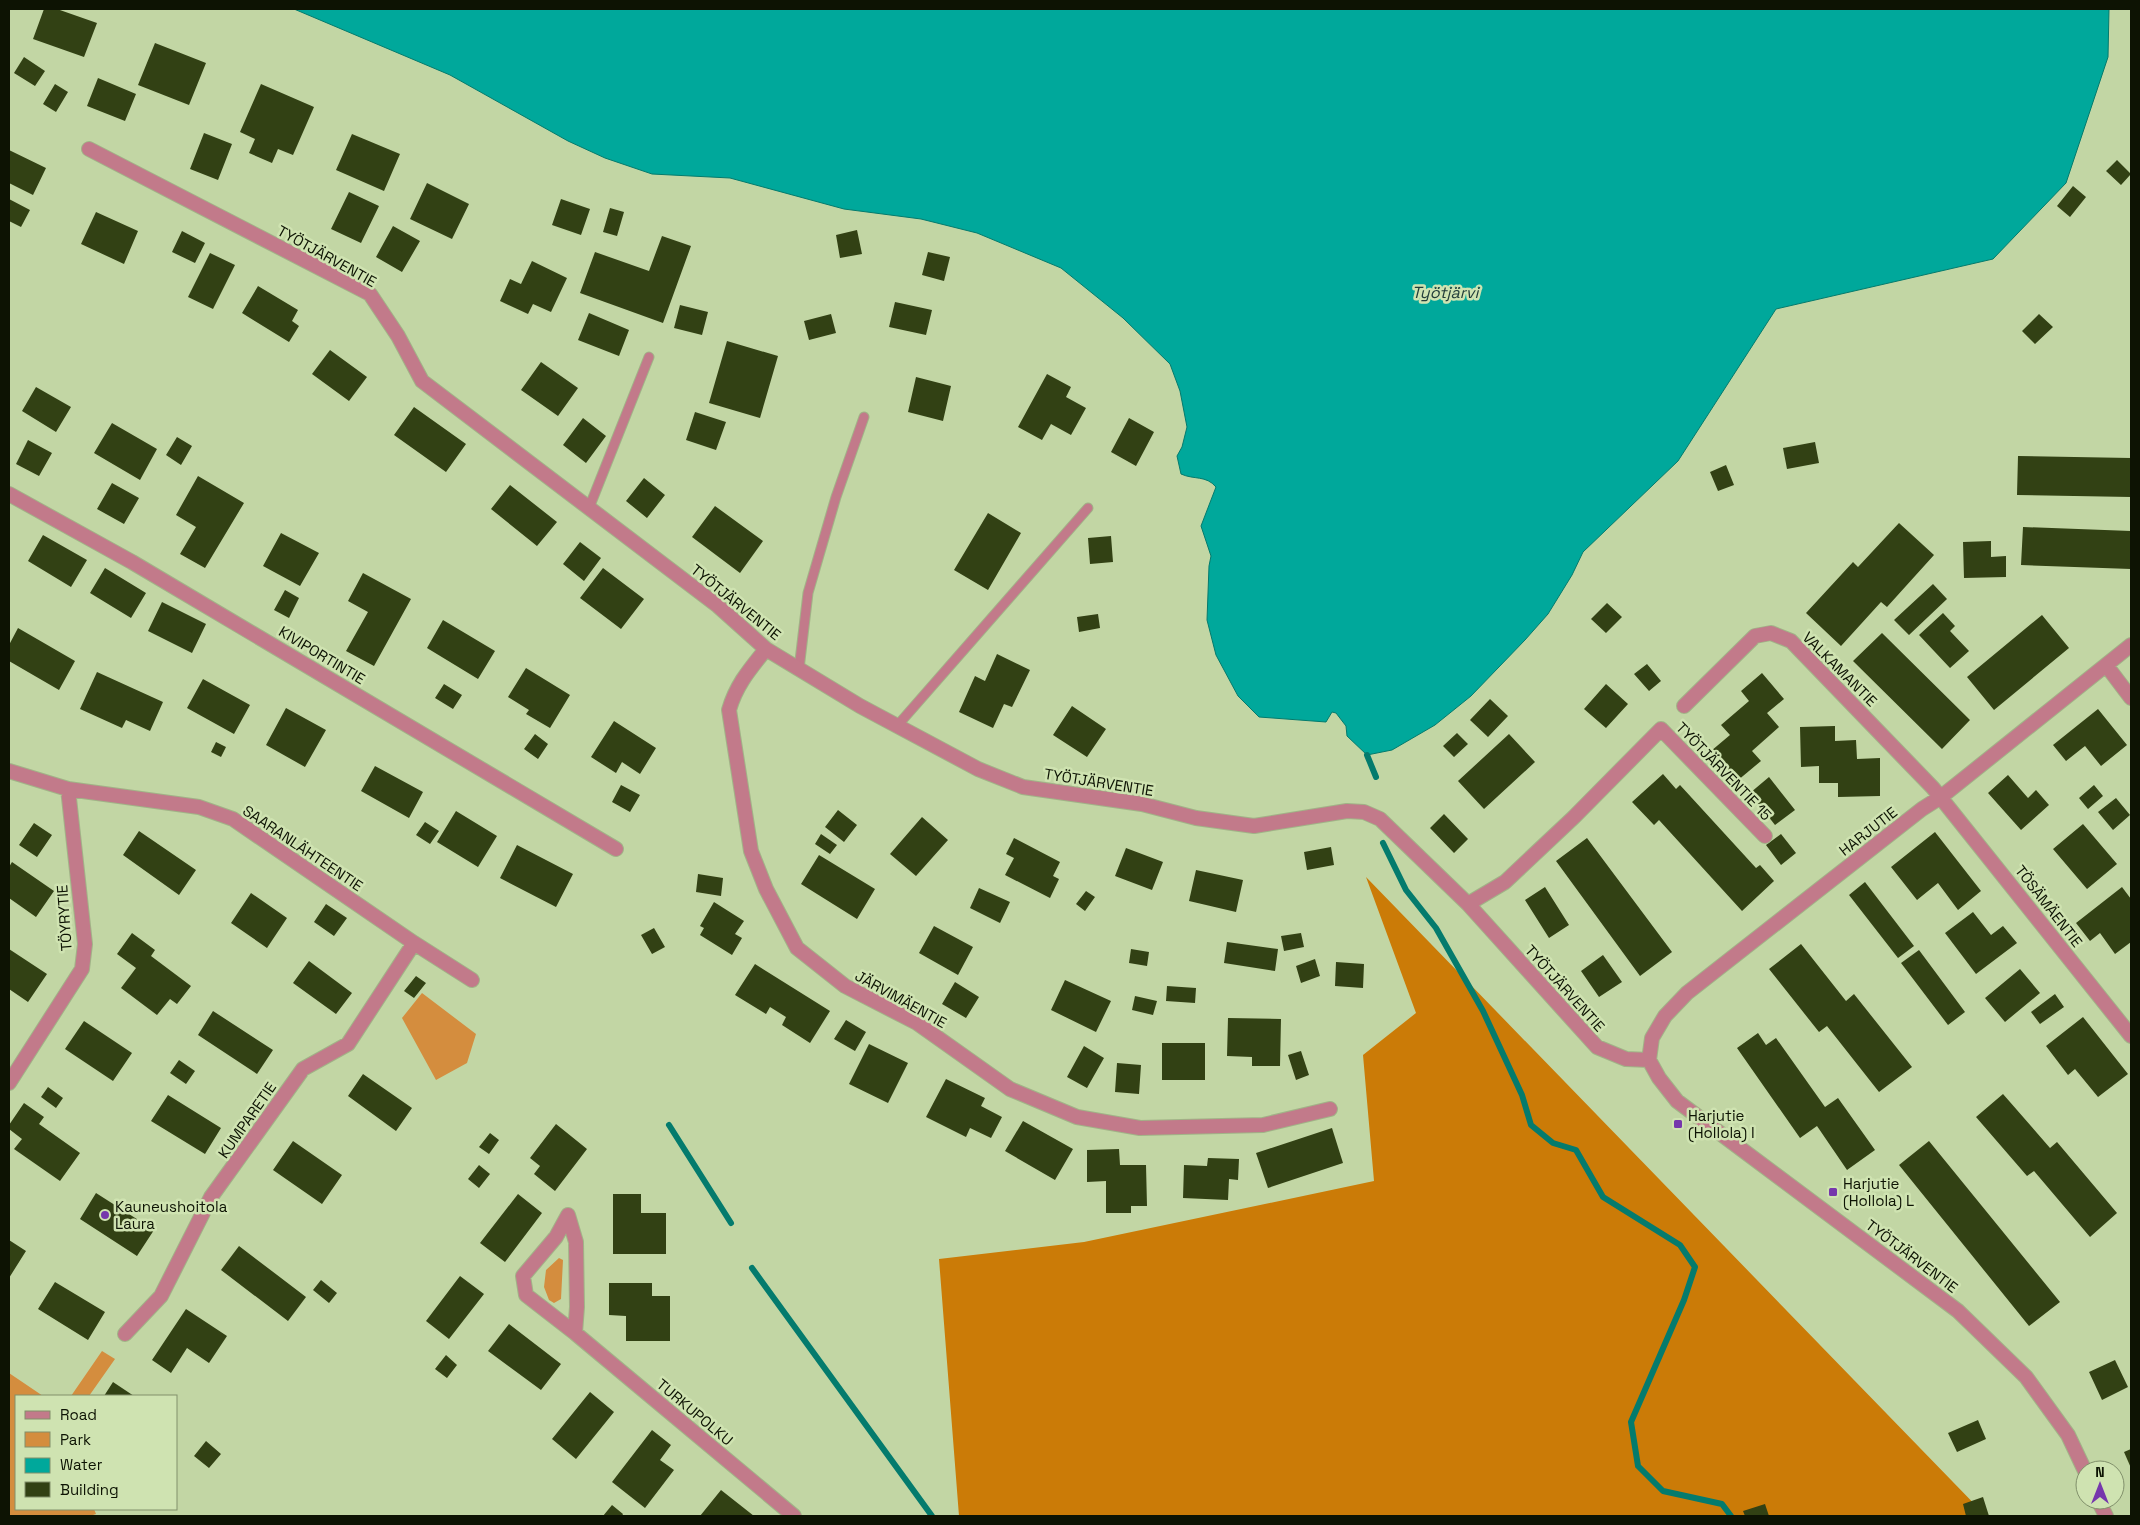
<svg xmlns="http://www.w3.org/2000/svg" width="2140" height="1525" font-family="'Space Grotesk',sans-serif">
<rect width="100%" height="100%" fill="#c2d6a4"/>
<path fill="#d48d3e" d="M422,993L476,1034L467,1063L436,1080L402,1018Z
M559,1258L563,1260L561,1299L554,1303L549,1300L544,1287L546,1270Z
M102,1351L115,1359L89,1396H71Z
M9,1373L43,1396H16V1509H94L96,1514L90,1516H9Z"/>
<path fill="#cb7b07" d="M1366,877L1986,1516H959L939,1259L1084,1242L1374,1181L1363,1055L1416,1013Z"/>
<path fill="#00a89b" stroke="#047b6d" d="M294,9H2109L2108,57L2066,183L1993,259L1776,309L1678,461L1583,552L1572,575L1548,614L1525,640L1471,696L1435,725L1392,750L1367,755L1347,736L1346,726L1336,713L1332,712L1326,722L1259,717L1238,696L1216,655L1207,620L1209,566L1211,556L1201,526L1216,487C1206,475 1194,480 1181,474L1177,456L1182,447L1187,427L1180,391L1170,364L1123,318L1061,268L977,233L921,219L844,209L730,178L652,174L605,158L568,141L450,75Z"/>
<g fill="none" stroke-linecap="round" stroke-linejoin="round">
<path stroke="#047b6d" stroke-width="6" d="M1367,755L1376,777
M1383,843L1406,890L1436,928L1483,1011L1522,1095L1531,1125L1553,1143L1576,1150L1603,1197L1680,1245L1695,1267L1684,1300L1631,1422L1638,1466L1663,1491L1722,1504L1731,1516
M669,1125L731,1223
M752,1268L932,1516"/>
</g>
<path fill="#324114" d="M44,9H57L97,23L84,57L33,39Z
M155,43L206,63L189,105L138,85Z
M24,57L45,71L35,86L14,73Z
M98,78L136,94L125,121L87,106Z
M55,84L68,92L56,112L43,104Z
M261,84L314,107L293,155L278,149L272,163L249,153L255,139L240,132Z
M204,133L232,144L218,180L190,169Z
M352,134L400,154L384,191L336,170Z
M9,150L46,168L33,195L9,183Z
M2117,160L2131,174L2121,185L2106,171Z
M427,183L469,204L452,239L410,219Z
M2073,186L2086,197L2070,217L2057,206Z
M349,192L379,206L361,243L331,229Z
M9,199L30,210L21,227L9,221Z
M561,199L590,209L581,235L552,225Z
M610,208L624,212L617,236L603,232Z
M96,212L138,231L124,264L81,244Z
M393,226L420,241L402,272L376,257Z
M857,230L862,254L840,258L836,235Z
M182,231L205,243L195,263L172,252Z
M662,236L691,246L663,323L580,293L595,252L649,271Z
M928,252L950,257L944,281L922,275Z
M210,253L235,265L213,309L188,297Z
M532,261L567,278L551,312L533,304L528,314L500,301L510,279L521,284Z
M258,286L298,310L292,321L299,326L289,342L242,313Z
M895,302L932,310L926,335L889,327Z
M680,305L708,312L702,335L674,328Z
M589,313L629,330L619,356L578,340Z
M831,314L836,333L809,340L804,321Z
M2039,314L2053,327L2035,344L2022,331Z
M727,341L778,356L760,418L709,403Z
M330,350L367,377L349,401L312,374Z
M541,362L578,388L558,416L521,390Z
M1047,374L1071,387L1066,397L1086,408L1071,435L1051,424L1042,440L1018,427Z
M916,377L951,386L943,421L908,412Z
M36,387L71,407L56,432L22,411Z
M414,407L466,444L446,472L394,435Z
M695,412L726,422L716,450L686,440Z
M583,418L606,436L586,463L563,445Z
M1129,418L1154,432L1136,466L1111,452Z
M112,423L157,449L140,480L94,453Z
M177,437L192,446L181,465L166,455Z
M28,440L52,453L39,476L16,464Z
M1815,442L1819,463L1787,469L1783,448Z
M2018,456L2131,458V497L2017,495Z
M1726,465L1734,485L1718,491L1710,472Z
M198,476L244,503L205,568L180,554L196,527L176,515Z
M644,478L665,495L647,518L626,501Z
M112,483L139,498L124,524L97,509Z
M510,485L557,522L537,546L491,509Z
M715,506L763,541L740,573L692,537Z
M988,513L1021,533L988,590L954,570Z
M1899,523L1934,555L1887,607L1881,602L1841,646L1806,613L1853,562L1858,567Z
M2023,527L2131,531V569L2021,565Z
M281,533L319,553L300,586L263,566Z
M43,535L87,560L71,587L28,561Z
M1111,536L1113,562L1090,564L1088,538Z
M1991,541V557L2006,556V577L1964,578L1963,542Z
M580,542L601,558L584,581L563,564Z
M105,568L146,593L131,618L90,593Z
M603,568L644,599L621,629L580,598Z
M363,573L411,599L374,666L346,651L368,612L348,601Z
M1933,584L1947,599L1909,635L1894,620Z
M285,590L299,598L289,618L274,610Z
M162,602L206,624L192,653L148,631Z
M1607,603L1622,617L1606,633L1591,619Z
M1943,613L1955,626L1950,631L1969,651L1950,668L1919,635Z
M1098,614L1100,628L1079,632L1077,617Z
M2042,615L2069,648L1994,710L1967,677Z
M443,620L495,651L478,679L427,648Z
M18,628L75,661L59,690L9,661V645Z
M1882,633L1970,720L1942,749L1853,661Z
M997,654L1030,670L1012,707L1004,704L993,728L959,712L975,676L985,681Z
M1647,664L1661,681L1649,691L1634,674Z
M526,668L570,695L550,728L526,714L529,710L508,697Z
M97,672L163,702L150,731L126,720L122,728L80,709Z
M1762,673L1784,699L1767,713L1779,727L1752,751L1761,761L1737,781L1711,751L1730,735L1721,725L1749,701L1741,691Z
M203,679L250,705L234,734L187,708Z
M444,684L462,695L453,709L435,698Z
M1606,684L1628,704L1606,728L1584,709Z
M1490,699L1508,716L1488,737L1470,720Z
M1072,706L1106,729L1087,757L1053,735Z
M286,708L326,730L305,767L266,745Z
M2098,709L2127,745L2101,766L2085,746L2066,761L2053,745Z
M614,721L656,748L640,774L622,762L616,773L591,757Z
M1835,726V741L1856,740L1857,759L1880,758V796L1838,797V783H1819V766L1801,767L1800,727Z
M1457,733L1468,744L1454,757L1443,746Z
M535,734L548,744L538,759L524,749Z
M1509,734L1535,762L1484,809L1458,781Z
M216,742L226,747L221,757L211,752Z
M375,766L423,792L409,818L361,791Z
M1663,774L1676,789L1680,785L1756,868L1760,865L1774,881L1742,911L1659,820L1654,825L1632,802Z
M2008,775L2028,798L2036,790L2049,805L2021,830L1988,793Z
M1769,777L1795,810L1775,825L1750,793Z
M621,785L640,795L630,812L612,802Z
M2094,785L2103,796L2088,809L2079,798Z
M2116,798L2130,815L2113,830L2098,812Z
M838,810L857,825L844,842L825,827Z
M456,811L497,836L478,867L437,842Z
M1444,814L1468,839L1454,853L1430,828Z
M922,817L948,840L916,876L890,854Z
M425,822L439,831L430,844L416,835Z
M34,823L52,835L37,857L19,845Z
M2083,824L2117,864L2087,889L2053,849Z
M139,831L196,870L179,895L123,855Z
M1935,832L1981,891L1958,910L1938,883L1917,900L1891,867Z
M821,834L837,845L830,854L815,844Z
M1781,834L1796,853L1781,865L1766,845Z
M1014,838L1060,862L1053,876L1059,879L1050,898L1005,875L1014,858L1006,854Z
M1587,838L1672,952L1640,976L1556,861Z
M517,845L573,874L556,907L500,878Z
M1331,847L1334,865L1307,870L1304,852Z
M1126,848L1163,862L1152,890L1115,876Z
M819,855L875,889L857,919L801,884Z
M12,862L54,891L36,917L9,898V867Z
M1196,870L1243,880L1236,912L1189,901Z
M698,874L723,878L721,896L696,892Z
M1865,882L1914,946L1898,958L1849,895Z
M1545,887L1569,925L1549,938L1525,900Z
M2122,887L2131,899V942L2115,954L2100,933L2090,941L2076,923Z
M979,888L1010,902L1000,923L970,908Z
M1086,891L1095,897L1085,911L1076,904Z
M251,893L287,918L267,948L231,923Z
M714,902L744,921L735,934L742,938L732,955L700,935L704,928L700,926Z
M326,904L347,918L334,936L314,922Z
M1973,912L1991,935L2003,926L2017,943L1976,974L1945,933Z
M934,926L973,947L958,975L919,953Z
M654,928L665,947L652,954L641,935Z
M132,933L155,950L151,956L191,986L177,1004L170,999L157,1015L121,988L136,968L117,954Z
M1301,933L1304,947L1284,951L1281,936Z
M1227,942L1278,949L1275,971L1224,963Z
M1801,944L1846,1001L1854,994L1912,1067L1879,1092L1827,1026L1819,1032L1769,969Z
M9,949L47,974L28,1002L9,989Z
M1131,949L1149,952L1147,966L1129,963Z
M1919,950L1965,1012L1948,1025L1901,963Z
M1603,955L1622,982L1599,997L1581,971Z
M1315,959L1320,976L1301,983L1296,966Z
M309,961L352,993L336,1014L293,983Z
M1336,962L1364,964L1363,988L1335,986Z
M755,964L830,1011L810,1043L782,1025L786,1017L770,1007L766,1014L735,995Z
M2020,969L2040,993L2005,1022L1985,998Z
M416,976L426,983L414,998L404,991Z
M1065,980L1111,1001L1096,1032L1051,1010Z
M955,982L979,997L966,1018L942,1004Z
M1167,986L1196,988L1195,1003L1166,1001Z
M2055,994L2064,1007L2040,1024L2031,1012Z
M1135,996L1157,1001L1153,1015L1132,1010Z
M213,1011L273,1050L257,1074L198,1035Z
M2083,1017L2128,1074L2098,1097L2075,1069L2068,1075L2046,1046Z
M1228,1018L1281,1019L1280,1066H1252V1057L1227,1056Z
M846,1020L866,1032L855,1051L834,1039Z
M84,1021L132,1053L113,1081L65,1049Z
M1758,1033L1766,1045L1776,1038L1825,1107L1838,1098L1875,1150L1847,1170L1817,1126L1800,1138L1737,1048Z
M1162,1043H1205V1080H1162Z
M869,1044L908,1063L888,1103L849,1084Z
M1084,1046L1104,1058L1087,1088L1067,1077Z
M1301,1051L1309,1075L1296,1080L1288,1055Z
M179,1060L195,1071L186,1084L170,1073Z
M1117,1063L1141,1065L1139,1094L1115,1092Z
M363,1074L412,1108L396,1131L348,1096Z
M946,1079L985,1098L981,1106L1002,1117L991,1138L970,1128L966,1137L926,1117Z
M48,1087L63,1098L56,1108L41,1097Z
M2003,1094L2050,1148L2057,1142L2117,1213L2090,1237L2034,1171L2027,1176L1976,1117Z
M168,1095L221,1128L205,1154L151,1121Z
M24,1103L44,1117L39,1124L80,1153L60,1181L14,1149L22,1139L9,1129V1125Z
M1023,1121L1073,1149L1055,1180L1005,1151Z
M556,1124L587,1149L555,1191L534,1174L540,1166L530,1158Z
M1332,1128L1343,1163L1268,1188L1256,1153Z
M490,1133L499,1140L489,1154L479,1147Z
M293,1141L342,1175L322,1204L273,1170Z
M1929,1141L2060,1302L2029,1326L1899,1165Z
M1119,1149L1120,1165H1146L1147,1206H1131V1213H1106V1181L1087,1182V1150Z
M1208,1158L1239,1159L1238,1180L1229,1179L1228,1200L1183,1198L1184,1165L1207,1166Z
M479,1165L490,1174L479,1188L468,1179Z
M96,1193L154,1230L137,1256L80,1219Z
M518,1194L542,1213L505,1262L480,1243Z
M613,1194H641V1213H666V1254H613Z
M9,1240L26,1251L9,1278Z
M239,1246L306,1297L288,1321L221,1270Z
M460,1276L484,1294L449,1339L426,1321Z
M321,1280L337,1293L329,1303L313,1290Z
M55,1282L105,1312L88,1340L38,1309Z
M609,1283H652V1296H670V1341H626V1316L609,1315Z
M186,1309L227,1336L209,1363L187,1348L171,1373L152,1360Z
M509,1324L561,1364L541,1390L488,1351Z
M446,1355L457,1365L447,1378L435,1369Z
M2115,1360L2128,1387L2102,1400L2089,1372Z
M113,1382L134,1396H104Z
M590,1392L614,1412L576,1459L552,1439Z
M1978,1420L1986,1439L1957,1452L1948,1433Z
M652,1430L671,1445L660,1460L674,1470L645,1508L612,1482Z
M206,1441L221,1454L209,1468L194,1456Z
M2131,1449V1468L2124,1452Z
M721,1490L754,1516H700Z
M1983,1497L1989,1516H1966L1963,1504Z
M1765,1504L1769,1516H1745L1743,1511Z
M612,1505L623,1514L622,1516H603Z"/>
<g fill="none" stroke-linecap="round" stroke-linejoin="round">
<g stroke="#a1b387" stroke-width="11">
<path id="service" d="M589,508L649,357
M799,669L808,593L836,497L864,417
M897,726L1088,508"/>
</g>
<g stroke="#a1b387" stroke-width="16">
<path id="minor" d="M89,149L370,294L398,336L422,381L718,606L766,649L860,706L978,769L1023,787L1142,804L1196,818L1254,826L1347,811L1364,812L1380,819L1468,904L1597,1047L1626,1059L1649,1060
M9,494L132,562L616,849
M766,649C750,669 736,685 729,710L751,851L766,889L797,948L845,986L917,1023L1010,1089L1077,1117L1140,1128L1263,1125L1330,1109
M2106,665L2131,698
M1684,706L1755,636L1771,633L1791,641L1933,788L2131,1036
M9,771L68,789L199,807L233,819L414,943L472,980
M1468,904L1505,882L1574,817L1661,729L1765,836
M1649,1060L1652,1038L1665,1016L1687,993L1922,809L1941,797L2131,645
M1649,1060L1659,1078L1677,1101L1958,1311L2026,1377L2068,1435L2085,1471
M9,1083L82,969L85,944L68,789
M575,1333L577,1307L576,1242L568,1215L556,1237L523,1276L526,1295L575,1333L794,1516
M125,1334L161,1296L211,1197L303,1069L348,1044L414,943
M2098,1500L2106,1516"/>
</g>
<use href="#service" stroke="#c27a8a" stroke-width="9"/>
<use href="#minor" stroke="#c27a8a" stroke-width="14"/>
</g>
<g fill="#7637ac" stroke="#cfe3b1" stroke-width="2">
<rect x="1673" y="1119" width="10" height="10" rx="2.5"/>
<rect x="1828" y="1187" width="10" height="10" rx="2.5"/>
<circle cx="105" cy="1215" r="5"/>
</g>
<g text-anchor="middle" dominant-baseline="central" stroke-width="5" stroke-linejoin="round" paint-order="stroke">
<g font-size="15" fill="#0d1303" stroke="#cfe3b1">
<text transform="translate(327 256) rotate(29)">TYÖTJÄRVENTIE</text>
<text transform="translate(736 602) rotate(39)">TYÖTJÄRVENTIE</text>
<text transform="translate(322 655) rotate(31)">KIVIPORTINTIE</text>
<text transform="translate(1840 669) rotate(45)">VALKAMANTIE</text>
<text transform="translate(1724 771) rotate(46)">TYÖTJÄRVENTIE 15</text>
<text transform="translate(1099 782) rotate(9)">TYÖTJÄRVENTIE</text>
<text transform="translate(1868 831) rotate(-38)">HARJUTIE</text>
<text transform="translate(303 848) rotate(34)">SAARANLÄHTEENTIE</text>
<text transform="translate(2049 906) rotate(52)">TÖSÄMÄENTIE</text>
<text transform="translate(64 918) rotate(-94)">TÖYRYTIE</text>
<text transform="translate(1565 988) rotate(48)">TYÖTJÄRVENTIE</text>
<text transform="translate(901 999) rotate(29)">JÄRVIMÄENTIE</text>
<text transform="translate(247 1120) rotate(-55)">KUMPARETIE</text>
<text transform="translate(1912 1256) rotate(37)">TYÖTJÄRVENTIE</text>
<text transform="translate(695 1412) rotate(40)">TURKUPOLKU</text>
</g>
<g font-size="15" fill="#0d1303" stroke="#cfe3b1" text-anchor="start">
<text x="1688" y="1115">Harjutie<tspan x="1688" dy="17">(Hollola) I</tspan></text>
<text x="1843" y="1183">Harjutie<tspan x="1843" dy="17">(Hollola) L</tspan></text>
<text x="115" y="1206">Kauneushoitola<tspan x="115" dy="17">Laura</tspan></text>
</g>
<g font-size="16" font-style="italic" fill="#213d3a" stroke="#cfe3b1">
<text x="1445" y="292">Työtjärvi</text>
</g>
</g>
<rect width="2140" height="1525" fill="none" stroke="#0d1303" stroke-width="20"/>
<rect x="15" y="1395" width="162" height="115" fill="#cfe3b1" stroke="#81906b"/>
<rect x="25" y="1411" width="25" height="8" fill="#c27a8a" stroke="#81906b"/>
<text x="60" y="1420" font-size="15" fill="#0d1303">Road</text>
<rect x="25" y="1432" width="25" height="15" fill="#d48d3e" stroke="#81906b"/>
<text x="60" y="1445" font-size="15" fill="#0d1303">Park</text>
<rect x="25" y="1458" width="25" height="15" fill="#00a89b" stroke="#81906b"/>
<text x="60" y="1470" font-size="15" fill="#0d1303">Water</text>
<rect x="25" y="1482" width="25" height="15" fill="#324114" stroke="#81906b"/>
<text x="60" y="1495" font-size="15" fill="#0d1303">Building</text>
<g transform="translate(2100 1485)"><circle r="24" fill="#cfe3b1" stroke="#81906b"/>
<path d="M0-4L9 19L0 12L-9 19Z" fill="#7637ac"/>
<text y="-8" font-size="14" font-weight="bold" text-anchor="middle" fill="#0d1303">N</text>
</g>
</svg>
